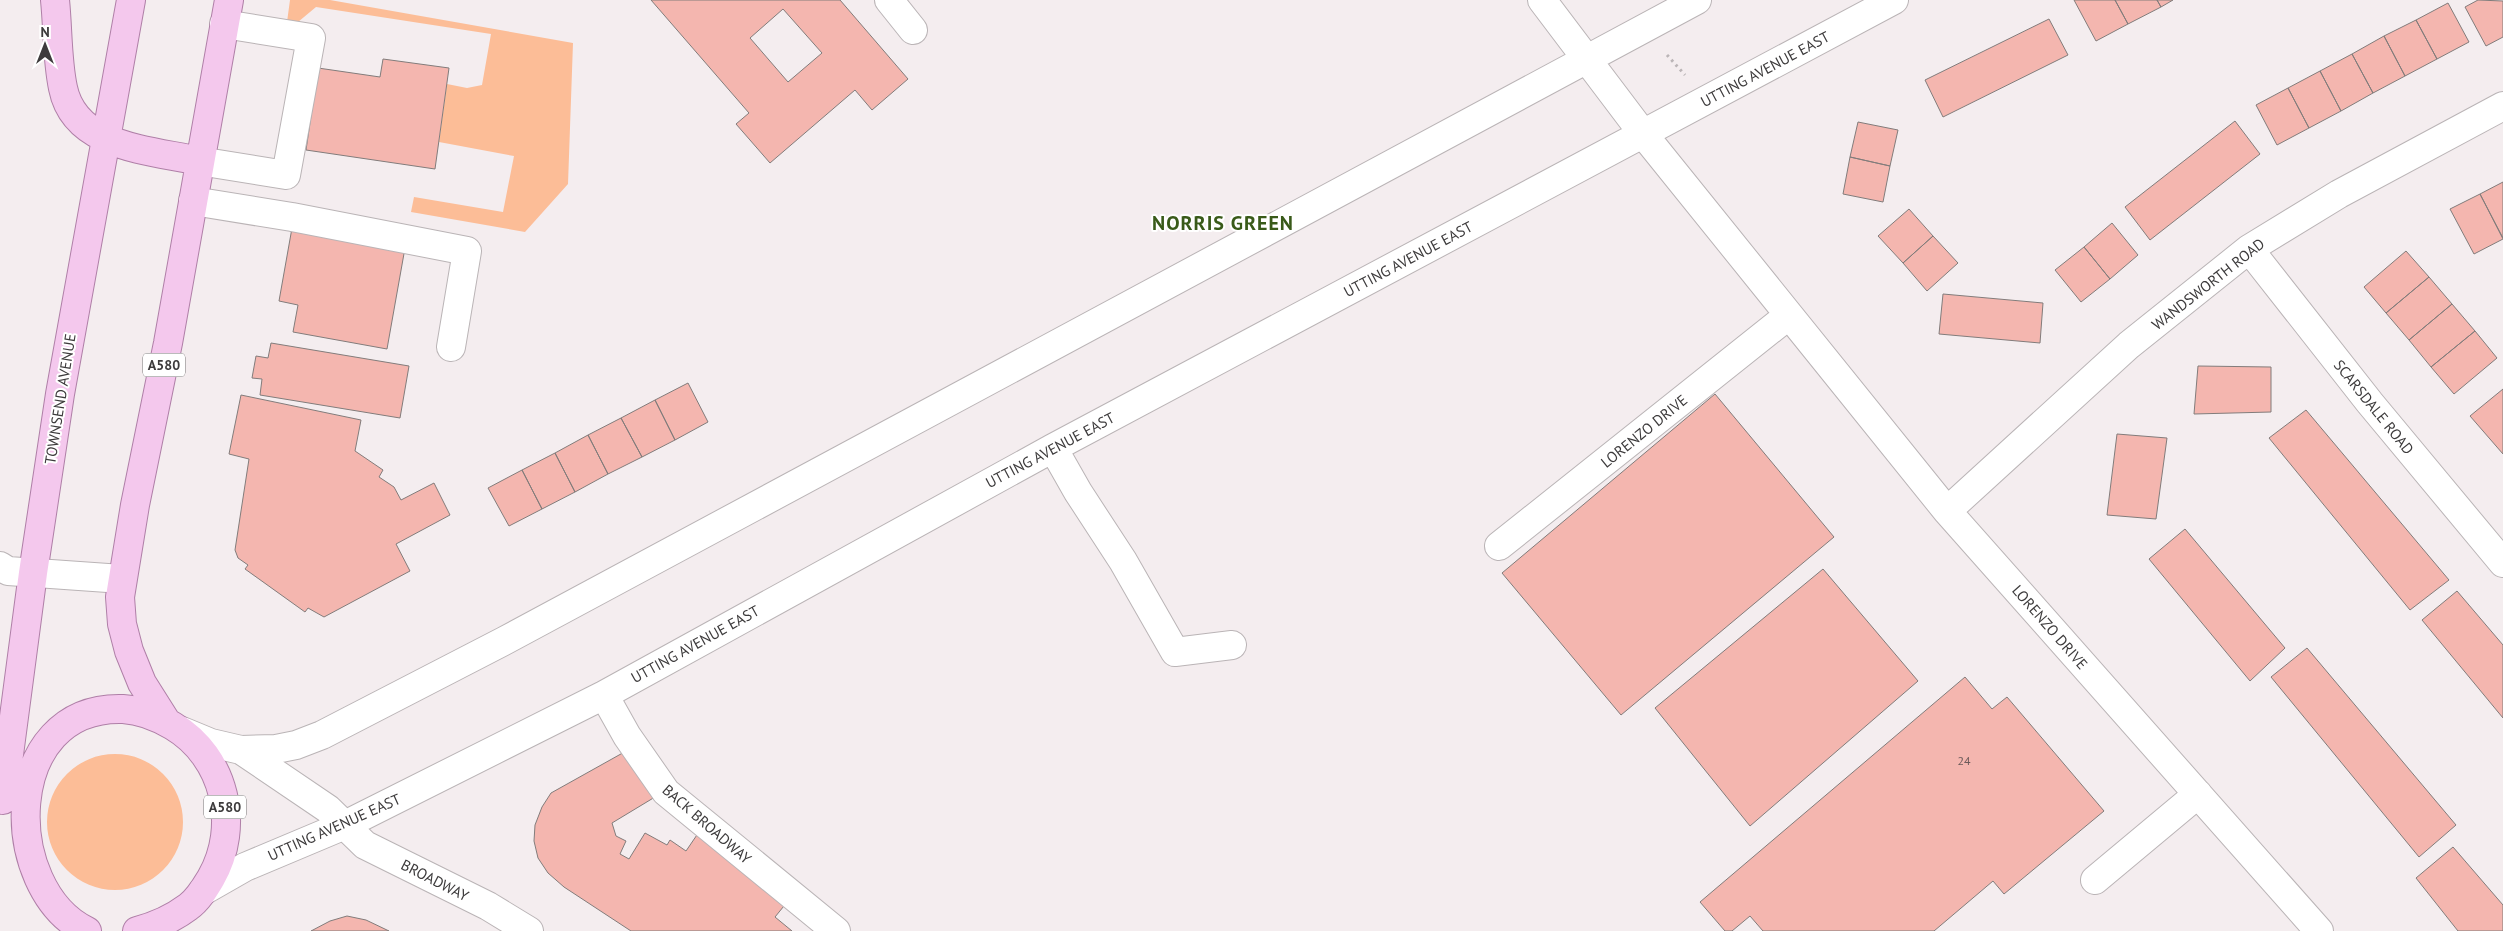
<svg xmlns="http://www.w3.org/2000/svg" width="2503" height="931" font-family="'PT Sans',sans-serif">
<rect width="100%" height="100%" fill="#f4edef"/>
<path fill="#fcbd97" d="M290,0H330L573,43L568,184L525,232L411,212L414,197L503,212L514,156L439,142L447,84L467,88L482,85L491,34L316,7L298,22H287Z
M47 822a68 68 0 1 1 136 0a68 68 0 1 1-136 0Z"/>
<path fill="#f4b6af" stroke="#827c7b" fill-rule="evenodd" d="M651,0H840L908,79L872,110L855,90L770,163L736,124L749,113ZM783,9L822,53L788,82L750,38Z
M2074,0H2115L2128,24L2096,41Z
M2115,0H2157L2161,7L2128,24Z
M2157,0H2173L2161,7Z
M2478,0L2503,1V37L2486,46L2465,7Z
M2448,3L2469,42L2437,59L2416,20Z
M2049,19L2068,55L1943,117L1925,80Z
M2416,20L2437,59L2405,76L2384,36Z
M2384,36L2405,76L2373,93L2352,54Z
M2352,54L2373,93L2341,111L2320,71Z
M383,59L449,68L435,169L306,150L318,68L380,77Z
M2320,71L2341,111L2309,128L2288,88Z
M2288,88L2309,128L2277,145L2256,105Z
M2235,121L2260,154L2150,240L2125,207Z
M1858,122L1898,130L1890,166L1850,157Z
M1850,157L1890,166L1883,202L1843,194Z
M2503,182V238L2480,194Z
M2480,194L2503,239L2474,254L2450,209Z
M1909,209L1933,236L1903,263L1878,236Z
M2112,223L2138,255L2110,279L2084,247Z
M292,228L405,248L387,349L293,332L298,305L279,301Z
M1933,236L1958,263L1927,291L1903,263Z
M2084,247L2110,279L2081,302L2055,270Z
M2406,251L2429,277L2386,313L2364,287Z
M2429,277L2452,304L2409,340L2386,313Z
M1943,294L2043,303L2040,343L1939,334Z
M2452,304L2475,331L2431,367L2409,340Z
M2475,331L2497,358L2454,394L2431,367Z
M271,343L409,366L400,418L260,395L262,379L252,378L256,356L268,358Z
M2198,366L2271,367V412L2194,414Z
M688,383L708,422L675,440L655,400Z
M2503,389V454L2470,416Z
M1715,394L1834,537L1621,715L1502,573Z
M241,395L361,420L355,451L383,470L379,477L394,487L401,500L434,483L450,515L396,544L410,571L324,617L308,608L305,612L245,569L248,565L238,558L235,550L249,459L229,454Z
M655,400L675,440L642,457L621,418Z
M2306,410L2449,580L2410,610L2269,438Z
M621,418L642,457L608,474L588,435Z
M2117,434L2167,438L2156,519L2107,515Z
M588,435L608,474L575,492L555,453Z
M555,453L575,492L542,509L522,470Z
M522,470L542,509L509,526L488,488Z
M2185,529L2285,648L2250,681L2149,559Z
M1823,569L1918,681L1750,826L1655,708Z
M2457,591L2503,645V718L2422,620Z
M2307,648L2456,825L2419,857L2271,677Z
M1965,677L1992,709L2007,697L2104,811L2004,894L1993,881L1934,931H1763L1750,916L1732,931H1725L1700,902Z
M628,750L655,797L612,823L616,836L626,841L620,854L629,859L645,833L667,845L670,840L686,851L701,829L788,901L775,917L792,931H631L564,887L548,873L538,858L534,841L535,825L542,807L551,793Z
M2453,847L2503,905V931H2458L2416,878Z
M347,916L366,920L389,931H311L330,921Z"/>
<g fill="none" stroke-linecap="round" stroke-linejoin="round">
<g stroke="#bab4b6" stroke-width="30">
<path id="minor" d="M889,0L913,30
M1542,0L1644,135L1947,511L2319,931
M199,161L286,175L311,38L224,24
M193,201L292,217L467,251L451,347
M2249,249L2370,403L2503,563
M1053,448L1078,492L1123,561L1175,652L1232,645
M1947,511L2129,345L2249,249L2339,194L2503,106
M1499,546L1789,315
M0,566L8,571L122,579
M604,695L627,736L666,792L836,931
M182,731L211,743L241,750L276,749L296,745L322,735L504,641L1697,0
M241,750L328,809L365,845L488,906L529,931
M2095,880L2198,794
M203,891L245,867L345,825L604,695L1053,448L1894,0"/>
</g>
<g stroke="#af7fa7" stroke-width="30">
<path id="major" d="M55,0C58,29 57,60 63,88C75,148 151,150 199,161
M166,721L142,683L129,651L122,624L120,597L135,505L168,343L229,0
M3,800L33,573L60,394L131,0
M87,931C0,889 0,705 123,709C140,710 158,717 173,726C225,757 241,826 211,878C205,888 198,900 188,907C172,919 156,926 137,931"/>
</g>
<path stroke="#bbb5b7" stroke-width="3" stroke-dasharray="2.5 4" stroke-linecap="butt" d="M1667,55L1685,75"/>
<use href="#minor" stroke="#fff" stroke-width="28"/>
<use href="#major" stroke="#f4c8ed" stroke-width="28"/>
</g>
<g text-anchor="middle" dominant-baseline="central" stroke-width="4" stroke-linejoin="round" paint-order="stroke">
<g font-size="12" fill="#6b5a59">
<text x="1964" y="760">24</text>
</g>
<g fill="#fff" stroke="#777676" stroke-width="1">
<rect x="143" y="353.5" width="42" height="23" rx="4"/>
<rect x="204" y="795.5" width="42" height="23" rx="4"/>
</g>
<g font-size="14" font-weight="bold" fill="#3d3b3c">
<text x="164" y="365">A580</text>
<text x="225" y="807">A580</text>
</g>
<g font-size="15" fill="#3d3b3c" stroke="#fff">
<text transform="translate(1765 69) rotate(-28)">UTTING AVENUE EAST</text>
<text transform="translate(1408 259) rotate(-28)">UTTING AVENUE EAST</text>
<text transform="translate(2208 284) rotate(-38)">WANDSWORTH ROAD</text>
<text transform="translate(60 399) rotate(-81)">TOWNSEND AVENUE</text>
<text transform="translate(2374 407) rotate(51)">SCARSDALE ROAD</text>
<text transform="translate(1644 431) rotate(-39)">LORENZO DRIVE</text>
<text transform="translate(1050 450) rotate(-28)">UTTING AVENUE EAST</text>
<text transform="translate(2050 627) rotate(49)">LORENZO DRIVE</text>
<text transform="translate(695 644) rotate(-29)">UTTING AVENUE EAST</text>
<text transform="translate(707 824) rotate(41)">BACK BROADWAY</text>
<text transform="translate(334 827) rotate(-24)">UTTING AVENUE EAST</text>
<text transform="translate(435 880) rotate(27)">BROADWAY</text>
</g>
<g font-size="20" font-weight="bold" letter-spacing="1" fill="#395a19" stroke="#fff">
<text x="1223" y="223">NORRIS GREEN</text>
</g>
</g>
<g transform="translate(45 45)" stroke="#ffffff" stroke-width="4" paint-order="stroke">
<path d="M0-4L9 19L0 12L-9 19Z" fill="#3d3b3c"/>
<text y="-8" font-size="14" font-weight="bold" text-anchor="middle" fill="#3d3b3c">N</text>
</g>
</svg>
